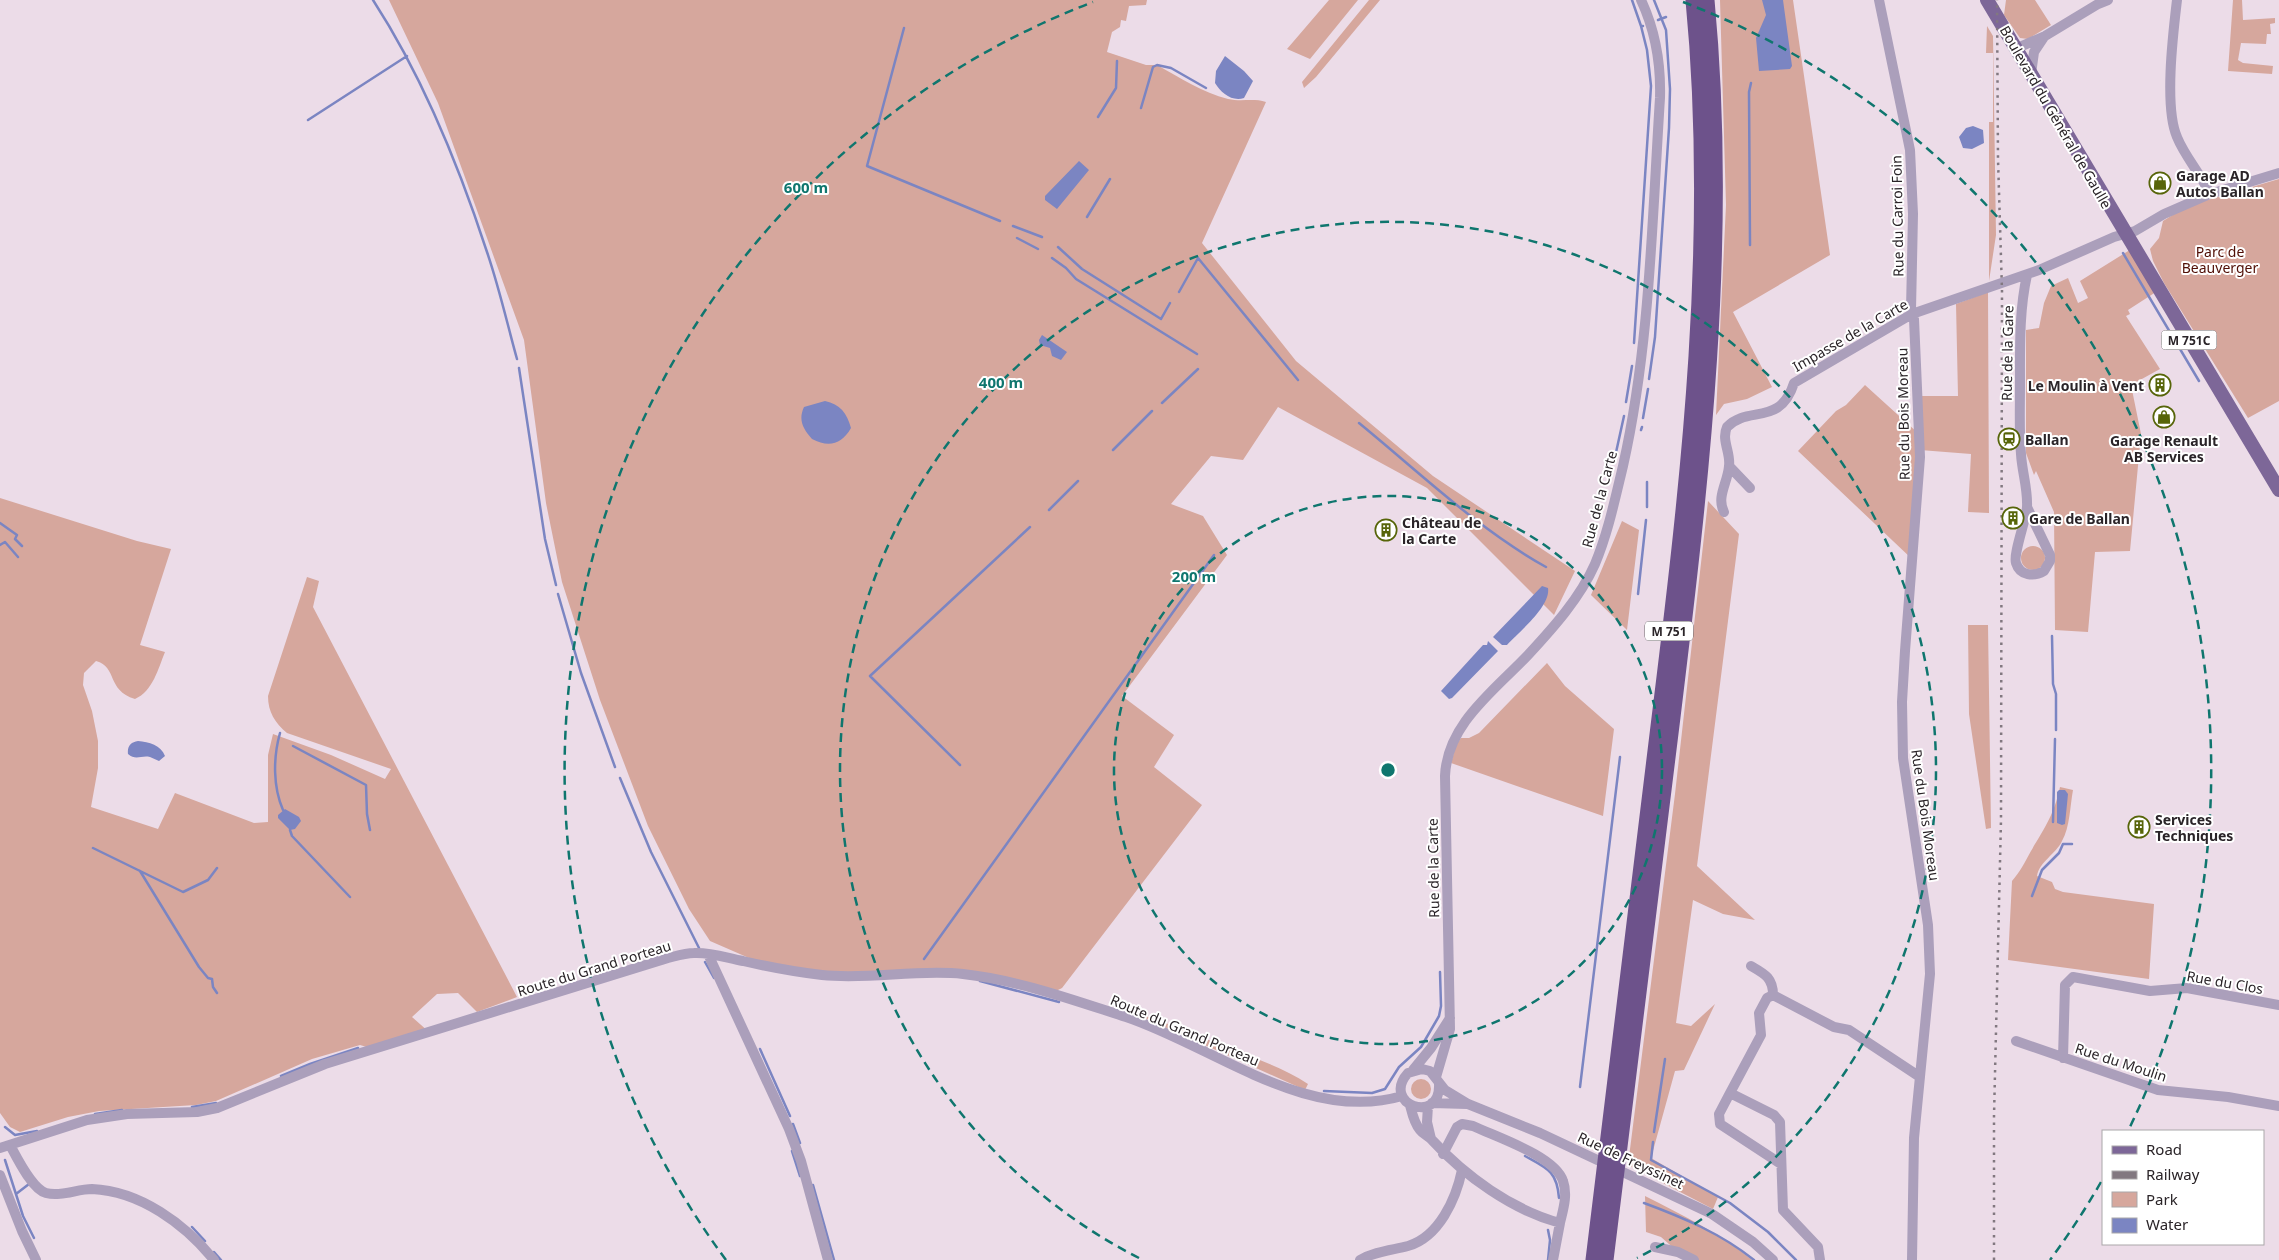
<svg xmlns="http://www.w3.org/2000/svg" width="2279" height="1260" font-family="'Noto Sans',sans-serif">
<rect width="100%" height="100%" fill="#ecdce8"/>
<path fill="#d6a79d" d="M389,0H1147L1146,5L1129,6L1126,21L1121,20L1120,27L1112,32L1107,52L1146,65H1157C1179,77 1203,93 1228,99C1241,102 1254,98 1266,102L1202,243L1296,361L1433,476L1575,571L1554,615L1427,488L1278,407L1243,460L1211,456L1171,504L1203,516L1227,555L1122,696L1174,735L1154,767L1202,805L1062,988L1050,994L963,974L866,976L770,967L710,941L689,909L648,826L600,700L562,582L546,503L524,340L438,103Z
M1329,0H1358L1310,59L1287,49Z
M1369,0H1380L1316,77L1304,88L1302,82Z
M1720,0H1793L1830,255L1733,312L1772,387L1747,399L1724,404L1716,415L1726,205Z
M2006,0H2035L2051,25L2028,39L2020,38L2004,15Z
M2233,0H2242L2243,20L2275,18V23L2270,24L2271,34H2267L2266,44L2241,43L2238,60L2243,63L2273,66L2272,74L2228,71Z
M1987,26L1993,36L1996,235L1989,281V122H1993V53H1986Z
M2279,179V401L2248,418L2164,283L2153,261L2150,249L2159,238L2163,221L2187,206Z
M2133,248L2159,290L2128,310L2130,314L2126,316L2160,369L2131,385L2141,434L2130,551L2095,552L2088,632L2055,630L2054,512L2036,471L2034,475L2026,453V330L2039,328L2044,303L2051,286L2068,278L2078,303L2088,298L2080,281Z
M1988,292L1989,513L1968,512L1971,454L1920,450L1912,559L1798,451L1836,411L1846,405L1865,385L1919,434L1917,396H1958L1956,304Z
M0,498L137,541L171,549L140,645L165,652C158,669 153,691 135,699C106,690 118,667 96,661L84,673L83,685L92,711L98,741V768L91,807L158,829L175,793L254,823L268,822V755L273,734L331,755L385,779L391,769L287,733C275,723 268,712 268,696L307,577L319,581L313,607L517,997L477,1012L458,993L437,994L412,1017L429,1032L370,1048L360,1045L312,1059L216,1101L196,1105L99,1111L68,1117L20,1132L10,1127L0,1113Z
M1708,501L1739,534L1697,866L1755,920L1723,914L1693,900L1676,1023L1691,1026L1715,1004L1684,1070L1675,1071L1651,1158L1718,1197L1713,1209L1628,1165L1675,794Z
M1622,521L1639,530L1627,630L1591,595Z
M2021 558a12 12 0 1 1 24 0a12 12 0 1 1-24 0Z
M1968,625H1988L1991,828L1986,829L1969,714Z
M1547,663L1565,686L1614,729L1603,816L1451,763L1456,745L1461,738H1469L1479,733Z
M2060,787L2073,790C2070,806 2070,827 2062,841C2056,854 2039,862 2037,876L2052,882L2055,889L2063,892L2154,904L2149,979L2008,960L2012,881C2020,872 2025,862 2031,851C2045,827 2054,815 2060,787Z
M1129,1011C1164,1021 1197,1035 1230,1049C1257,1059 1284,1068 1308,1084L1305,1090Z
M1411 1089a10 10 0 1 1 20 0a10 10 0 1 1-20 0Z
M1645,1196C1682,1215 1720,1233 1752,1260H1694L1678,1252L1661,1237L1646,1232Z"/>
<path fill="#7b85c2" d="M1762,0H1783L1792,66L1790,69L1759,71L1756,38L1766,15Z
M1225,56L1244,71L1253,81L1244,98C1232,102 1221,93 1215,83L1216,71Z
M1973,126L1983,130L1984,143L1972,149L1963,148L1959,137L1966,128Z
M1079,161L1089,170L1057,209L1045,200V196Z
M1042,335L1067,352L1061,360L1052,356L1050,348L1040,345L1039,340Z
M825,401C840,404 847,413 851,428C842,444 829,448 812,439C803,429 798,420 804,407Z
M1542,586L1548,588C1551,606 1519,632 1507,645H1502L1493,637Z
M1488,641L1498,651L1452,698L1449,699L1441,691L1483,645H1487Z
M138,741C149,742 161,745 165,756L159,761C156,760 153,758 150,757C141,755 136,761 128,754C127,746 131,742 138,741Z
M2059,790H2065L2068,794L2065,824L2062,825L2057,823V792Z
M285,809L299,817L301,821L295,829L290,830L278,818V815Z"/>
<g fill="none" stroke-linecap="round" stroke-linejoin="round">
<path stroke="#7b85c2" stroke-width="2.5" d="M373,0C423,77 459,166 487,252C499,287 507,323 517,359
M1632,0L1641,26
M1658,20L1666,17
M904,28L867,166L1000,221
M1141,108L1153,67L1157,65L1171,68L1206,88
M1098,117L1116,88L1117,61
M308,120L407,56
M1087,217L1110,179
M1013,226L1042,237
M1017,238L1038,249
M1750,245L1749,92L1751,83
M1058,247L1082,269L1161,319L1170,303
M2123,253L2199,381
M1052,258L1066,268L1076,279L1197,354
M1179,292L1198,258L1298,380
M1634,343L1651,86L1647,50L1641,26H1643
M519,368L545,539L556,585
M1649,379L1655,337L1669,128L1670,89L1666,30L1654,0
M1626,402L1632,366
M1162,403L1198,369
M1643,418L1648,389
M1359,423C1419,472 1479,530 1546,567
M1641,430L1642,427
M1113,450L1152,411
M1615,457L1624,416
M1611,476L1612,468
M1647,507V482
M1049,510L1078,481
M0,523L17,535L15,539L22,546
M0,545L5,542L18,557
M558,594L581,673L615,767
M1638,594L1646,520
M2052,636L2053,684L2056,694V730
M280,733C273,758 273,787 283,810
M293,746L366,785L367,814L370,830
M960,765L870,676L1030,527
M620,778L651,852L699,948
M2053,822L2055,739
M290,830L292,836L350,897
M93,848L183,892L208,880L217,868
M140,871L199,967L208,978L212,979L213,987L217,993
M2032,896L2042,870L2059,853L2063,844H2072
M924,959L1214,555
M705,962L714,978
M980,981L1059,1002
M760,1049L790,1116
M281,1076L310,1064L358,1048
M1580,1087L1620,757
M1324,1091L1372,1093L1385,1089L1399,1067L1421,1047L1439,1016L1441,1006L1440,972
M192,1107L216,1103
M95,1114L122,1110
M793,1124L800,1143
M5,1127L15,1135L37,1131
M1654,1132L1665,1059
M1653,1142L1651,1160L1730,1203L1768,1232L1796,1260
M792,1151L800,1176
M1525,1156C1547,1168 1557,1171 1559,1198
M5,1160L23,1216L34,1238
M813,1185L834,1260
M16,1194L29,1184
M1644,1203C1682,1217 1722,1234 1754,1260
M192,1227L205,1241
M214,1252L221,1260
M1548,1260L1550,1240L1548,1230"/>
<path stroke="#ab9fbb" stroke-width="10" d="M1879,0L1910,150L1913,214L1911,310L1914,319L1920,457L1905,651L1902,702L1903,758L1928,925L1930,974L1914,1138L1912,1260
M2177,0C2173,34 2164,107 2177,137C2185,157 2201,174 2210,194
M2015,49L2045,36L2098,4L2108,0
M2031,74L2034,52L2044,37
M2027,275C2019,311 2020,348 2020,385C2020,408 2019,431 2021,454C2022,472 2028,489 2027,507C2026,520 2013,554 2016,563C2020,576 2034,577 2044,571L2050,561V555L2027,507
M1729,466L1750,488
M1724,512C1716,497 1728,482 1729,466C1731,453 1721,440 1727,427C1748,405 1780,427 1794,383L1912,314L2039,270L2114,237L2135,231L2164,214L2210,194L2279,173
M708,954L789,1129L801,1161L828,1260
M1751,966C1765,974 1773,978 1773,995
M2016,1041L2158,1090L2228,1097L2279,1106
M2063,1058L2065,985L2073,977L2150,991L2187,988L2279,1005
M1413,1070L1431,1048L1450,1018
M1436,1077L1450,1029L1445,776C1447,724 1495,690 1528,655C1553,628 1580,598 1595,564C1608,533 1615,499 1623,466C1650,346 1652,221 1660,98C1661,63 1656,32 1641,0
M1439,1084C1441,1126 1380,1104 1408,1073L1422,1069L1430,1071L1445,1090L1468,1104L1540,1133L1712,1214L1753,1242L1773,1260
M1730,1093L1761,1035L1759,1013L1767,998L1773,995L1834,1027L1849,1030L1920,1077
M1432,1103L1467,1104
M1410,1105C1412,1113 1414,1123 1420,1130C1423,1134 1428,1136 1432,1140C1465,1176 1512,1210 1560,1223C1563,1210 1568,1195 1563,1181C1555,1156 1496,1137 1473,1126L1462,1124L1457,1127L1443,1154
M1428,1106L1427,1122L1431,1139
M10,1145C17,1158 32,1189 46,1193C61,1197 77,1189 92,1189C140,1191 185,1224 214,1260
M0,1148L87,1120L127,1114L197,1112L217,1108L325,1064L668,958C676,956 685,953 694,953C710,952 727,958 743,961C769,967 795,972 822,975C869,980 916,969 963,974C1018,980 1073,1000 1126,1017C1213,1046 1307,1124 1402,1096
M1781,1164L1720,1124L1719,1114L1730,1093L1774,1115L1780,1122L1783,1210L1818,1247L1820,1260
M0,1175L22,1231L36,1260
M1655,1247L1678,1252L1694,1260
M1360,1260C1375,1251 1393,1250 1408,1246C1439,1237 1456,1199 1462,1170
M1553,1260L1560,1223"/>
<path stroke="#7d6798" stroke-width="14" d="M1987,0L2279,490"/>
<path stroke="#6d528b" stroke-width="15" d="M1593,1260C1615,1077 1637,894 1660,710C1689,475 1716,238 1693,0
M1606,1260C1629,1079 1651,898 1673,717C1702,479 1730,240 1707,0"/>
<path stroke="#827880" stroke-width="2.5" stroke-dasharray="2.5 5" stroke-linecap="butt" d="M1994,1260V1116L2001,820L2002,291L1998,159L1997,0"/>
</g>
<g fill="none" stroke="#0f766e" stroke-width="2.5" stroke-dasharray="9 6">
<circle cx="1388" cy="770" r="274"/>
<path d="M1139 1258A548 548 0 1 1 1637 1258"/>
<path d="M2101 1182A823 823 0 0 1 2050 1260M726 1260A823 823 0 0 1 1093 2M1683 2A823 823 0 0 1 2128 1131"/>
</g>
<defs>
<g id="shop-ring" transform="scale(1.125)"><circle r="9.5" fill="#fff" stroke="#576509" stroke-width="1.5"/><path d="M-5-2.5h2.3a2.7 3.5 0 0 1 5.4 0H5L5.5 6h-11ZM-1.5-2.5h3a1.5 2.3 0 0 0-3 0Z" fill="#576509"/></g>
<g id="building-ring" transform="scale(1.125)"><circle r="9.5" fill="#fff" stroke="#576509" stroke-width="1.5"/><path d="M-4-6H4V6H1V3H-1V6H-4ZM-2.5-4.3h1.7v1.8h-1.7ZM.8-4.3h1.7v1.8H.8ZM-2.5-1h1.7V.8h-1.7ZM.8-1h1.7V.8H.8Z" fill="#576509"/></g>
<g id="station-ring" transform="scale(1.125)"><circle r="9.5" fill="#fff" stroke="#576509" stroke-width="1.5"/><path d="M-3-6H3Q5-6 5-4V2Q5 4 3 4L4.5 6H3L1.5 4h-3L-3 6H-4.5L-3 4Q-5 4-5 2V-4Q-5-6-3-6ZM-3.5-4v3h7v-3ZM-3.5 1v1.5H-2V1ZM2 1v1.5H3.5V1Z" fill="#576509"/></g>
</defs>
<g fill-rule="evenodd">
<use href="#shop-ring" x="2160" y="183"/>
<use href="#building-ring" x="2160" y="385"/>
<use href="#shop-ring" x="2164" y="417"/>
<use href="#station-ring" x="2009" y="439"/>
<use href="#building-ring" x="2013" y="518"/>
<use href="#building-ring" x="1386" y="530"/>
<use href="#building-ring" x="2139" y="827"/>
</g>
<g text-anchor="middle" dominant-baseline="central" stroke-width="4" stroke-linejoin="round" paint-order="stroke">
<g fill="#fff" stroke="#6a6668" stroke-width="1">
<rect x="2161.5" y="330.5" width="55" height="19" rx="4"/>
<rect x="1645" y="621.5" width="48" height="19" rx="4"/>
</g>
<g font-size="12" font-weight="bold" fill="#2a2428">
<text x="2189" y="340">M 751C</text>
<text x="1669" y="631">M 751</text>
</g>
<g font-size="14" fill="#2a2428" stroke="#fff">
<text transform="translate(2056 117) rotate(60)">Boulevard du Général de Gaulle</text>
<text transform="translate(1897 216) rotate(-91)">Rue du Carroi Foin</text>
<text transform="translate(1850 335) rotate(-30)">Impasse de la Carte</text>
<text transform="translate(2007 353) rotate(-89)">Rue de la Gare</text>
<text transform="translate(1903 414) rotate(-91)">Rue du Bois Moreau</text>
<text transform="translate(1599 499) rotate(-75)">Rue de la Carte</text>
<text transform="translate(1926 815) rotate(82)">Rue du Bois Moreau</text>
<text transform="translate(1433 868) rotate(-91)">Rue de la Carte</text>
<text transform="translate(594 968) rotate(-17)">Route du Grand Porteau</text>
<text transform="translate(2225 982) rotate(10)">Rue du Clos</text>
<text transform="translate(1185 1030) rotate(23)">Route du Grand Porteau</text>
<text transform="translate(2121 1062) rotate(18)">Rue du Moulin</text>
<text transform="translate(1631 1160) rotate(25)">Rue de Freyssinet</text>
</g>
<g font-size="14" font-weight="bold" fill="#2a2428" stroke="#fff" text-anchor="start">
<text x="2176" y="175">Garage AD<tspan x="2176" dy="16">Autos Ballan</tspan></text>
<text x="2144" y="385" text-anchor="end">Le Moulin à Vent</text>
<text x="2025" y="439">Ballan</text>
<text x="2164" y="440" text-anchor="middle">Garage Renault<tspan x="2164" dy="16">AB Services</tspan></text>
<text x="2029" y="518">Gare de Ballan</text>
<text x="1402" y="522">Château de<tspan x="1402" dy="16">la Carte</tspan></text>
<text x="2155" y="819">Services<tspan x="2155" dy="16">Techniques</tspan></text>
</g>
<g font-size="14" fill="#500e05" stroke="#fff">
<text x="2220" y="251">Parc de<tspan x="2220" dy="16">Beauverger</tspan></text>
</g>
</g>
<circle cx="1388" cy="770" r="8" fill="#0f766e" stroke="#fff" stroke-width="2.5"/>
<g font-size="15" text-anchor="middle" font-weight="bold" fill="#0f766e" stroke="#fff" stroke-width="4" stroke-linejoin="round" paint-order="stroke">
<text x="806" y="193">600 m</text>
<text x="1001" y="388">400 m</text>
<text x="1194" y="582">200 m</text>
</g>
<rect x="2102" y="1130" width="162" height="115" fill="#ffffff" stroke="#aaa7a9"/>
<rect x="2112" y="1146" width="25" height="8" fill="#7d6798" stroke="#aaa7a9"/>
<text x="2146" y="1155" font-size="15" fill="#2a2428">Road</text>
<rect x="2112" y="1171" width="25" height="8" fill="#827880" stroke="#aaa7a9"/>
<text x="2146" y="1180" font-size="15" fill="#2a2428">Railway</text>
<rect x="2112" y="1192" width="25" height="15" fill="#d6a79d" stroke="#aaa7a9"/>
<text x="2146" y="1205" font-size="15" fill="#2a2428">Park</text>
<rect x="2112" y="1218" width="25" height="15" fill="#7b85c2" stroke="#aaa7a9"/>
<text x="2146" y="1230" font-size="15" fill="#2a2428">Water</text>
</svg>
